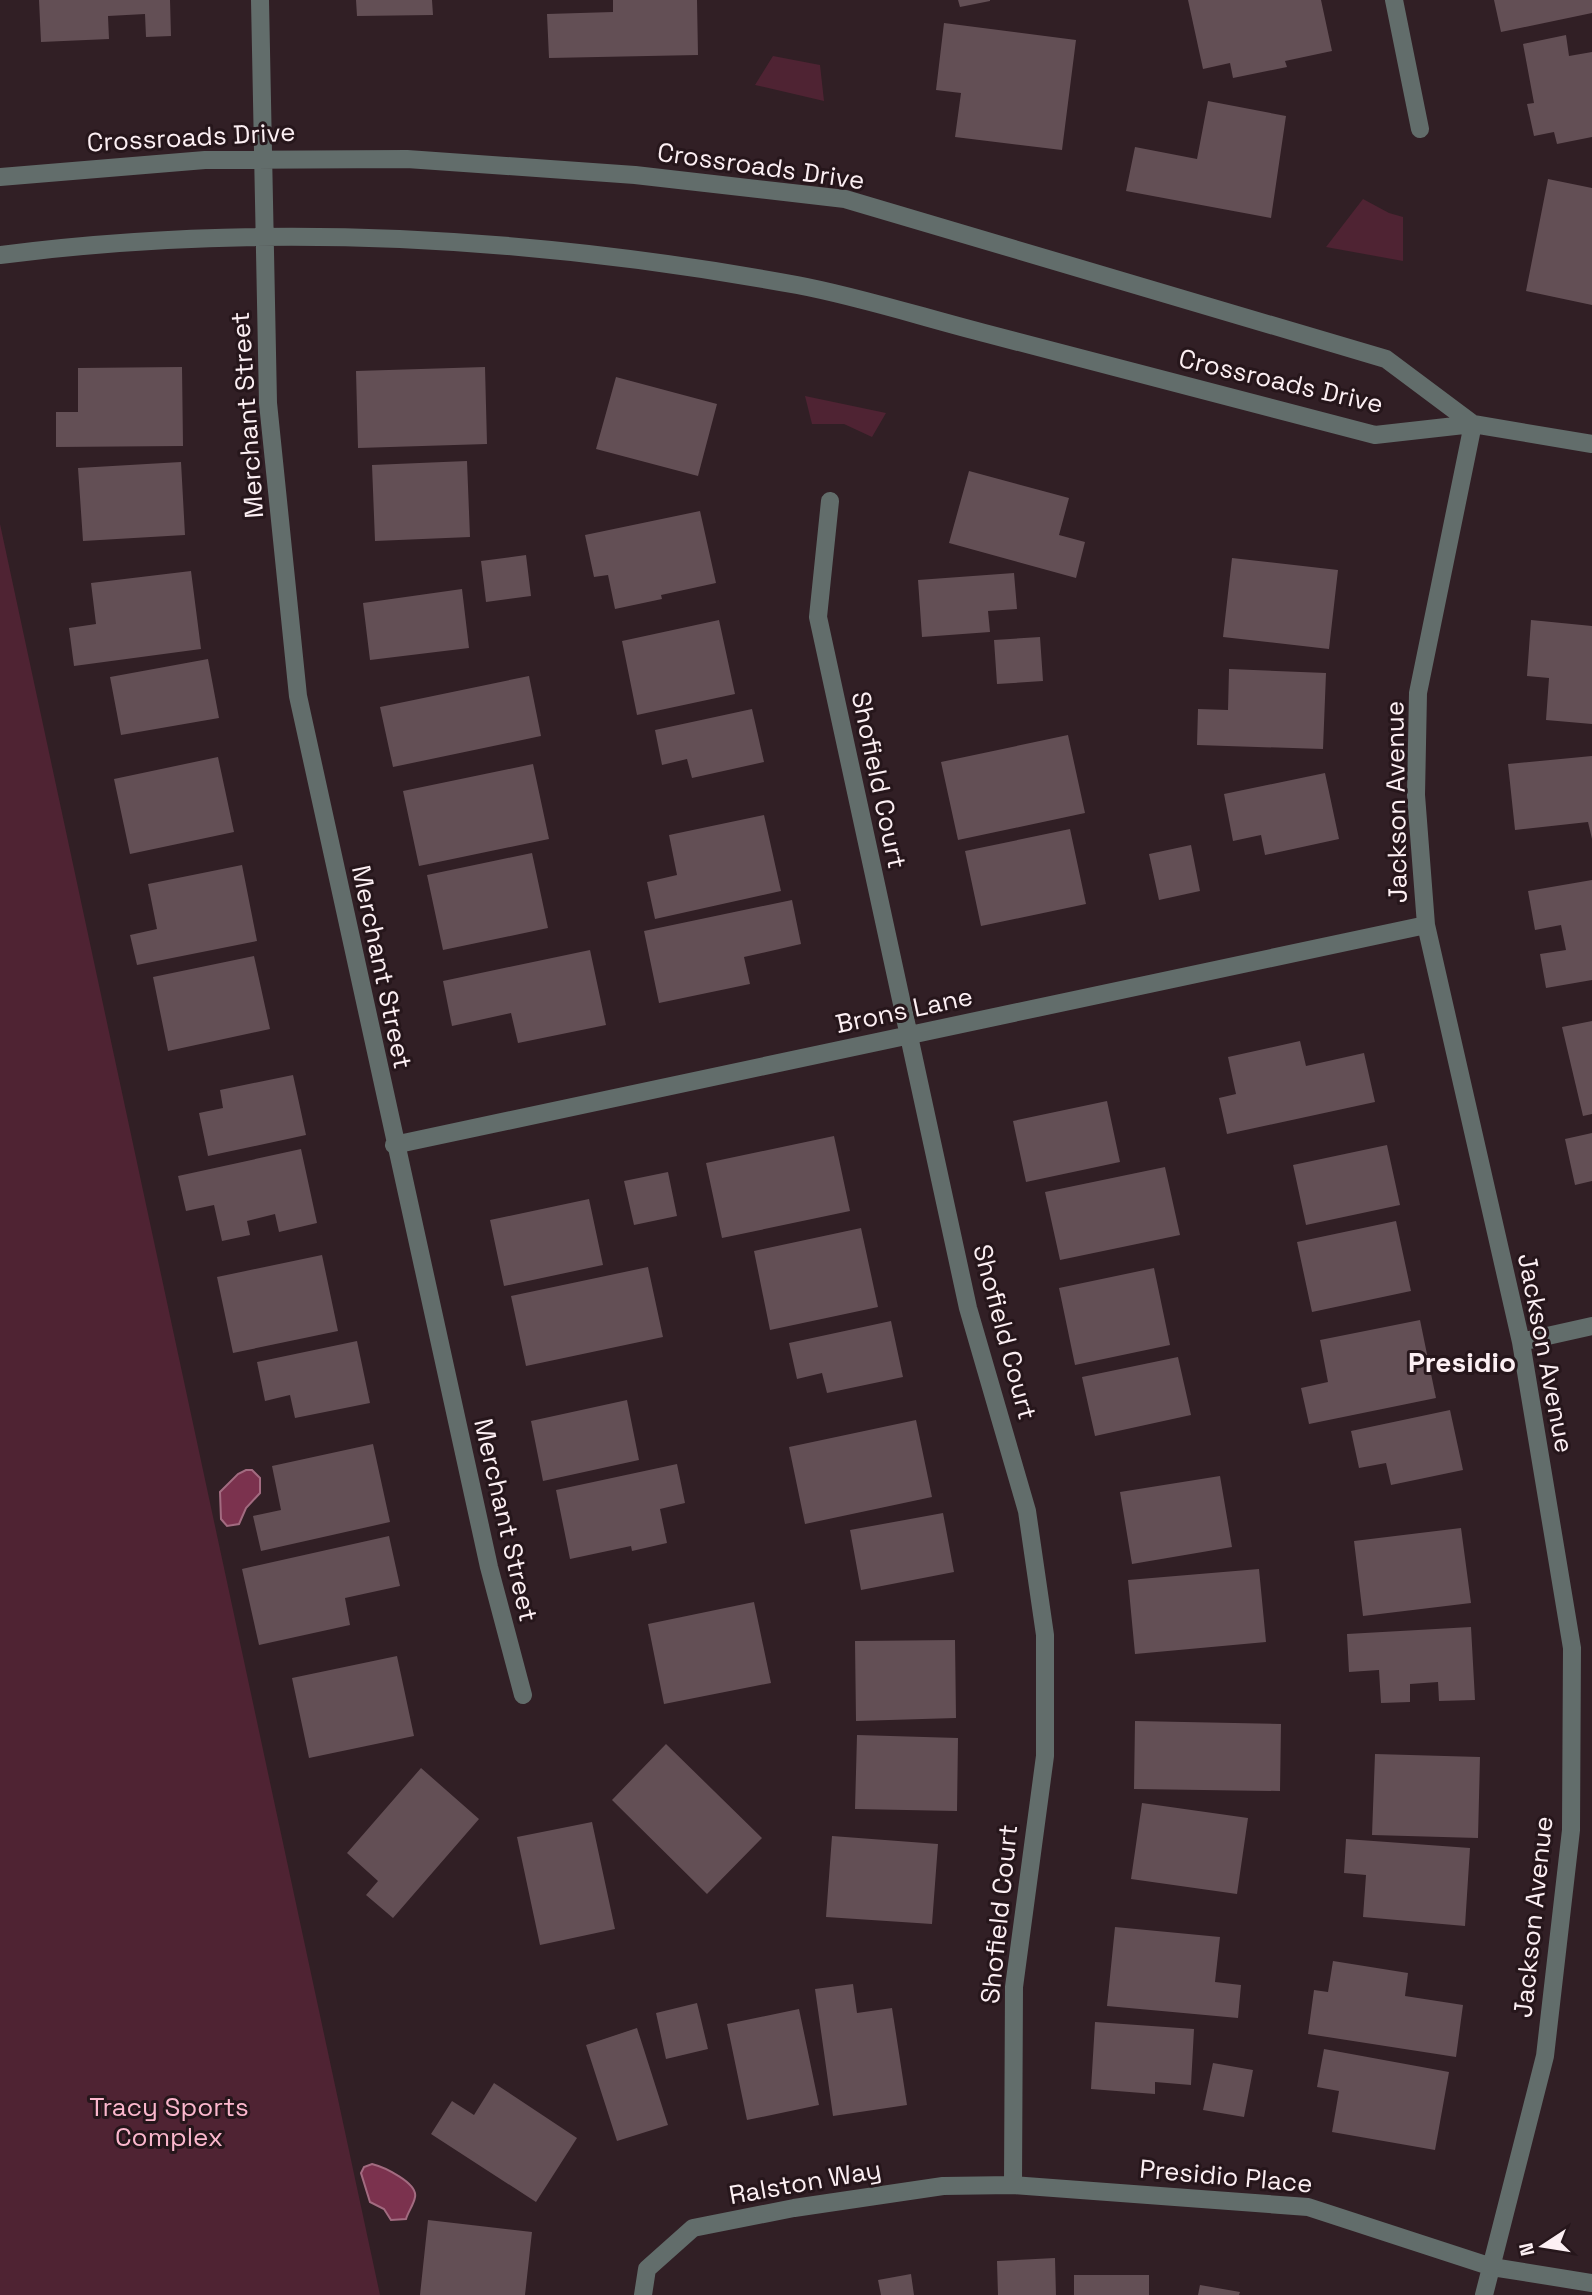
<svg xmlns="http://www.w3.org/2000/svg" width="1592" height="2295" font-family="'Space Grotesk',sans-serif">
<rect width="100%" height="100%" fill="#311f25"/>
<path fill="#4f2333" d="M773,56L820,65L824,101L755,85Z
M1363,199L1389,213L1403,217V261L1326,247Z
M805,396L886,413L872,437L844,424H812Z
M0,524L380,2295H0Z"/>
<path fill="#7b324e" stroke="#a26b80" stroke-width="2" d="M246,1470H252L260,1478V1493L246,1508L239,1524L227,1526L221,1519L220,1492L238,1474Z
M372,2164C384,2167 418,2183 415,2197C414,2204 408,2212 406,2219L391,2220L384,2209L370,2202L361,2173L364,2167Z"/>
<path fill="#634f55" d="M39,0H170L171,36L146,37L145,14L108,16L109,39L41,42Z
M356,0H432L433,15L357,16Z
M613,0H697L698,55L549,58L547,14L613,12Z
M958,0H990V1L960,7Z
M1188,0H1321L1332,51L1285,61L1287,67L1233,78L1230,63L1203,69Z
M1494,0H1592V13L1501,32Z
M944,23L1076,40L1062,150L955,137L961,93L936,90Z
M1566,35L1569,56L1592,52V137L1557,144L1554,132L1534,136L1527,104L1534,103L1523,44Z
M1208,101L1286,116L1271,218L1126,191L1135,147L1197,159Z
M1548,179L1592,188V305L1526,291Z
M182,367L183,446L56,447V412H78V368Z
M485,367L487,444L358,448L356,371Z
M616,377L717,404L698,476L596,449Z
M467,461L470,537L375,541L372,465Z
M181,462L185,535L83,541L78,468Z
M969,471L1069,498L1059,535L1085,542L1076,578L949,543Z
M700,511L716,583L661,595L662,599L615,609L608,575L594,577L585,535Z
M526,555L531,596L486,602L481,561Z
M1232,558L1338,570L1329,649L1223,637Z
M191,571L201,649L74,666L69,628L96,624L91,583Z
M1014,573L1017,609L988,611L990,632L922,637L918,580Z
M462,589L469,648L370,660L363,603Z
M719,620L735,694L637,715L622,641Z
M1531,620L1592,626V724L1546,720L1549,678L1527,676Z
M1040,637L1043,681L997,684L994,640Z
M208,659L219,718L121,735L110,677Z
M1229,669L1326,673L1323,749L1197,745L1198,709L1228,710Z
M529,676L541,736L393,767L380,707Z
M752,709L764,762L692,778L687,759L662,765L655,730Z
M1068,735L1085,813L958,840L941,762Z
M1592,756V839L1588,822L1515,830L1508,764Z
M218,757L234,832L130,854L114,779Z
M533,764L549,839L419,866L403,791Z
M1325,773L1339,839L1265,855L1261,835L1233,841L1224,794Z
M764,815L781,891L655,919L647,882L677,875L669,835Z
M1070,829L1086,904L981,926L965,851Z
M1191,845L1200,891L1159,900L1149,854Z
M532,853L548,928L443,950L427,875Z
M242,865L257,941L137,965L130,935L157,929L148,884Z
M1592,880V980L1546,988L1540,954L1566,950L1561,925L1535,930L1528,891Z
M792,900L801,944L744,957L750,984L659,1003L644,931Z
M590,950L606,1025L518,1043L511,1013L452,1026L443,981Z
M254,956L270,1029L168,1051L153,977Z
M1592,1021V1114L1583,1116L1562,1027Z
M1300,1041L1306,1066L1364,1053L1375,1102L1227,1134L1219,1098L1236,1094L1228,1057Z
M293,1075L306,1135L208,1156L199,1113L223,1108L220,1090Z
M1107,1101L1120,1162L1026,1182L1013,1121Z
M1592,1133V1181L1575,1185L1565,1139Z
M834,1136L850,1211L722,1238L706,1163Z
M1387,1145L1400,1205L1306,1225L1293,1165Z
M301,1149L317,1223L279,1232L275,1214L247,1221L250,1235L222,1241L214,1205L186,1211L178,1176Z
M1165,1167L1180,1235L1060,1260L1045,1192Z
M668,1172L677,1216L634,1225L624,1181Z
M589,1199L603,1265L504,1286L490,1220Z
M1396,1221L1411,1291L1312,1312L1297,1242Z
M861,1228L878,1307L770,1330L754,1251Z
M322,1255L338,1331L233,1353L217,1277Z
M648,1267L663,1337L526,1366L511,1296Z
M1154,1268L1170,1345L1075,1365L1059,1288Z
M1420,1320L1436,1398L1309,1424L1301,1388L1328,1382L1320,1340Z
M891,1321L903,1377L827,1393L822,1373L797,1379L789,1343Z
M357,1341L370,1403L295,1418L290,1395L265,1401L257,1362Z
M1178,1357L1191,1415L1095,1436L1082,1377Z
M627,1400L639,1460L543,1481L531,1421Z
M1450,1410L1463,1470L1391,1485L1386,1463L1359,1468L1351,1431Z
M916,1420L932,1497L805,1524L789,1447Z
M373,1444L390,1522L261,1551L253,1516L281,1510L272,1466Z
M677,1464L685,1503L660,1509L667,1543L632,1551L631,1546L570,1559L556,1490Z
M1220,1476L1232,1547L1132,1564L1120,1492Z
M943,1513L954,1572L861,1590L850,1530Z
M1461,1528L1471,1603L1363,1616L1354,1541Z
M389,1536L400,1586L345,1598L350,1625L259,1645L242,1569Z
M1259,1569L1266,1642L1135,1654L1128,1580Z
M754,1602L771,1683L664,1704L648,1624Z
M1471,1627L1475,1700L1439,1701L1438,1682L1410,1684V1702L1381,1703L1379,1670L1349,1672L1347,1634Z
M955,1640L956,1718L856,1721L855,1641Z
M397,1656L414,1736L309,1758L292,1678Z
M1135,1721L1281,1724L1280,1791L1134,1789Z
M857,1735L958,1738L957,1811L855,1809Z
M666,1744L762,1838L707,1894L612,1800Z
M1375,1754L1480,1757L1478,1838L1372,1835Z
M421,1768L479,1819L393,1918L366,1895L378,1881L347,1853Z
M1142,1803L1248,1818L1237,1894L1131,1879Z
M592,1822L615,1929L540,1945L517,1837Z
M832,1836L938,1844L932,1924L826,1917Z
M1346,1839L1470,1848L1465,1926L1363,1917L1366,1875L1344,1873Z
M1115,1927L1220,1937L1215,1982L1241,1985L1238,2018L1107,2006Z
M1333,1961L1408,1973L1405,1996L1463,2005L1456,2057L1308,2034L1314,1990L1328,1992Z
M853,1984L857,2013L892,2008L907,2105L833,2116L815,1989Z
M697,2003L708,2049L666,2059L656,2013Z
M799,2009L819,2105L747,2120L727,2024Z
M1095,2022L1194,2029L1191,2085L1155,2082V2094L1091,2089Z
M637,2028L668,2125L617,2141L586,2045Z
M1324,2049L1449,2072L1435,2150L1332,2132L1339,2091L1317,2087Z
M1213,2063L1253,2070L1244,2117L1203,2110Z
M494,2083L577,2138L536,2202L431,2134L452,2101L474,2115Z
M428,2220L532,2232L525,2295H420Z
M1055,2258L1056,2295H998L997,2261Z
M911,2274L914,2295H881L878,2280Z
M1074,2275H1149V2295H1074Z
M1200,2285L1240,2292L1239,2295H1198Z"/>
<g fill="none" stroke-linecap="round" stroke-linejoin="round">
<path stroke="#626d6b" stroke-width="18" d="M260,0L268,403L298,696L489,1567L523,1695
M1394,0L1420,129
M0,177L205,160L407,159L635,175L845,199L1386,359L1473,424
M0,255C264,221 536,237 797,285C861,297 925,318 988,334C1117,368 1246,401 1375,435L1473,424L1592,444
M1473,424L1418,693L1416,795L1426,925L1521,1342L1572,1648L1571,1830L1545,2056L1484,2295
M830,501L818,617L968,1308L1027,1511L1045,1635V1756L1014,1987L1013,2185
M394,1145L1426,925
M1521,1342L1592,1326
M643,2295L647,2269L693,2228L794,2208L943,2186L1013,2185L1308,2207L1492,2267L1592,2283"/>
</g>
<g text-anchor="middle" dominant-baseline="central" stroke-width="6" stroke-linejoin="round" paint-order="stroke">
<g font-size="26" fill="#fceff3" stroke="#26161b">
<text transform="translate(191 137) rotate(-3)">Crossroads Drive</text>
<text transform="translate(761 166) rotate(8)">Crossroads Drive</text>
<text transform="translate(1281 381) rotate(13)">Crossroads Drive</text>
<text transform="translate(247 415) rotate(-94)">Merchant Street</text>
<text transform="translate(879 780) rotate(78)">Shofield Court</text>
<text transform="translate(1396 802) rotate(-91)">Jackson Avenue</text>
<text transform="translate(382 967) rotate(78)">Merchant Street</text>
<text transform="translate(904 1010) rotate(-12)">Brons Lane</text>
<text transform="translate(1005 1332) rotate(75)">Shofield Court</text>
<text transform="translate(1546 1353) rotate(79)">Jackson Avenue</text>
<text transform="translate(506 1520) rotate(77)">Merchant Street</text>
<text transform="translate(999 1914) rotate(-84)">Shofield Court</text>
<text transform="translate(1533 1917) rotate(-84)">Jackson Avenue</text>
<text transform="translate(1226 2176) rotate(5)">Presidio Place</text>
<text transform="translate(805 2182) rotate(-10)">Ralston Way</text>
</g>
<g font-size="26" fill="#fbb7cd" stroke="#26161b">
<text x="169" y="2107">Tracy Sports<tspan x="169" dy="30">Complex</tspan></text>
</g>
<g font-size="28" font-weight="bold" fill="#fceff3" stroke="#26161b">
<text x="1462" y="1362">Presidio</text>
</g>
</g>
<g transform="translate(1543 2246) rotate(258)" stroke="#26161b" stroke-width="5" paint-order="stroke">
<path d="M0-5L12 26L0 18L-12 26Z" fill="#fceff3"/>
<text y="-10" font-size="19" font-weight="bold" text-anchor="middle" fill="#fceff3">N</text>
</g>
</svg>
